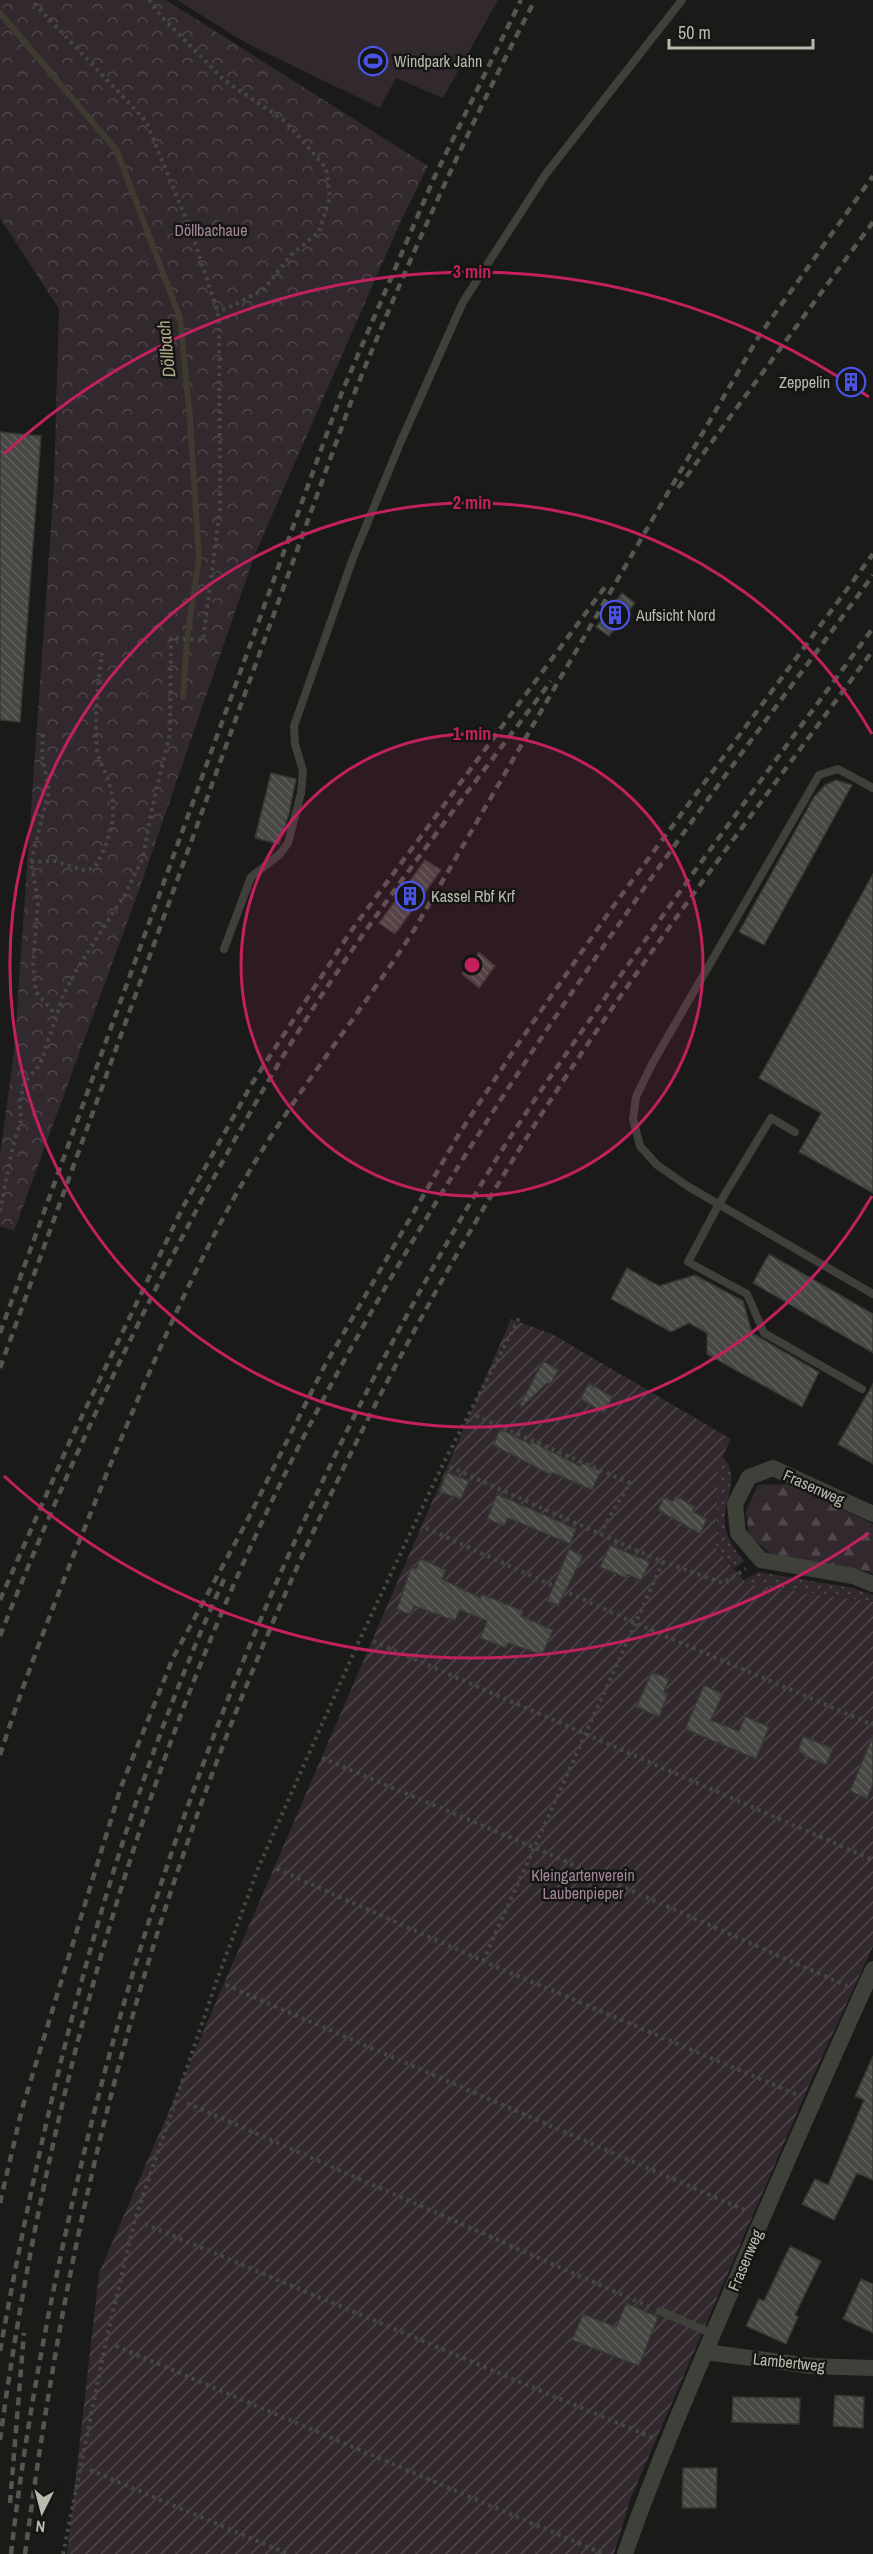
<svg xmlns="http://www.w3.org/2000/svg" width="873" height="2554" font-family="'Archivo Narrow',sans-serif">
<defs>
<pattern id="grass-dots" width="8" height="8" patternUnits="userSpaceOnUse" patternTransform="scale(1.5)"><rect width="8" height="8" fill="#32292f"/><path d="M2 2h.1M6 6h.1" fill="none" stroke="#4e464a" stroke-width="1.8" stroke-linecap="round"/></pattern>
<pattern id="forest-firs" width="22" height="20" patternUnits="userSpaceOnUse" patternTransform="scale(1.5)"><rect width="22" height="20" fill="#32292f"/><path d="M5 1l3.5 6h-7zM16 11l3.5 6h-7z" fill="#4e464a"/></pattern>
<pattern id="park-crowns" width="20" height="18" patternUnits="userSpaceOnUse" patternTransform="scale(1.5)"><rect width="20" height="18" fill="#32292f"/><path d="M2 6a3 3 0 1 1 6 0M12 15a3 3 0 1 1 6 0" fill="none" stroke="#4e464a"/></pattern>
<pattern id="garden-furrows" width="10" height="10" patternUnits="userSpaceOnUse" patternTransform="scale(1.5)"><rect width="10" height="10" fill="#32292f"/><path d="M-1 1l2-2M0 10L10 0M9 11l2-2" fill="none" stroke="#4e464a"/></pattern>
<pattern id="building-back-hatch" width="6" height="6" patternUnits="userSpaceOnUse" patternTransform="scale(1.5)"><rect width="6" height="6" fill="#474843"/><path d="M-1 5l2 2M0 0l6 6M5-1l2 2" fill="none" stroke="#5f605b"/></pattern>
</defs>
<rect width="100%" height="100%" fill="#1a1b19"/>
<path fill="url(#grass-dots)" d="M722,1456C743,1477 722,1499 725,1523C726,1538 735,1550 744,1561L734,1568L716,1548L718,1465Z
M759,1572L853,1588L873,1595V1602L747,1584L744,1580Z"/>
<path fill="url(#forest-firs)" d="M789,1484L873,1524V1574L867,1571L772,1554L749,1536L746,1511L758,1485Z"/>
<path fill="url(#park-crowns)" d="M0,0H166L428,166L399,225L255,554L138,893L14,1231L0,1226V1155L14,1052L54,485L59,309L0,218Z"/>
<path fill="url(#garden-furrows)" d="M511,1319L552,1334L731,1439L718,1465L716,1548L747,1584L873,1602V1946L810,2083L630,2500L614,2554H67L99,2273Z"/>
<path fill="#32292f" d="M177,0H498L443,98L396,78L380,108L246,43Z"/>
<g fill="none" stroke-linecap="round" stroke-linejoin="round">
<path stroke="#3e3a30" stroke-width="6" d="M0,13L117,151L180,318L190,419L199,558L187,639L183,697"/>
</g>
<path fill="url(#building-back-hatch)" stroke="#363733" stroke-width="1.5" d="M0,432L41,436L20,722L0,720Z
M622,593L635,603L609,636L596,627Z
M271,773L296,779L289,814L279,844L255,838Z
M836,780L852,785L764,945L739,932L814,797L825,785Z
M425,860L441,870L395,934L379,923Z
M873,874V1193L799,1152L821,1113L759,1078Z
M479,952L495,966L479,988L462,974Z
M769,1254L873,1314V1353L753,1283Z
M627,1268L659,1286L695,1275L743,1301L752,1333L819,1372L802,1407L707,1354V1333L689,1323L671,1332L611,1299Z
M543,1361L559,1370L550,1385L547,1383L522,1407L520,1405Z
M589,1383L613,1397L604,1413L580,1399Z
M873,1384V1464L838,1444Z
M500,1429L530,1444L531,1441L580,1466L582,1463L601,1471L592,1490L553,1473L551,1475L493,1445Z
M447,1472L469,1481L461,1499L439,1492Z
M497,1494L576,1529L570,1544L508,1518L504,1526L487,1519Z
M676,1496L695,1507L693,1512L707,1519L700,1534L658,1510L664,1497L673,1501Z
M610,1545L650,1562L641,1581L627,1574L626,1578L600,1567Z
M569,1549L583,1556L558,1606L547,1601Z
M420,1558L446,1570L442,1579L480,1598L482,1594L523,1611L521,1616L553,1630L542,1655L508,1643L506,1648L480,1638L487,1621L460,1610L455,1621L414,1606L411,1615L397,1609L411,1567L416,1569Z
M652,1672L669,1679L664,1692L668,1694L659,1717L636,1707Z
M704,1685L723,1694L711,1720L739,1731L745,1716L769,1727L756,1759L685,1729Z
M873,1735V1784L867,1799L850,1791Z
M803,1736L833,1749L826,1765L804,1756L805,1755L798,1751Z
M873,2056V2180L857,2173L834,2220L802,2204L815,2179L828,2185L864,2100L855,2096Z
M790,2246L821,2261L795,2315L798,2317L786,2344L746,2326L759,2299L764,2301Z
M861,2279L873,2284V2333L843,2319Z
M626,2303L658,2317L639,2366L572,2340L583,2314L616,2327Z
M835,2395L864,2397L863,2428L833,2426Z
M733,2397L800,2398L799,2424L732,2422Z
M683,2468H717L716,2508H682Z"/>
<g fill="none" stroke-linecap="round" stroke-linejoin="round">
<path stroke="#474741" stroke-width="4" stroke-dasharray="3 4.5" stroke-linecap="butt" d="M149,0L162,17L224,80L286,122L326,168L330,197L319,232L291,255L263,290L226,309L217,310
M43,734L42,755L49,791L31,862L38,901L33,966L36,992L55,1014
M31,862L55,861L85,871L95,867C111,839 119,811 108,780C105,770 98,760 97,750C94,717 98,686 102,653
M0,1211L12,1150L21,1121L20,1102L24,1083L40,1065L63,996L77,969L125,894L143,858L151,813L170,733L171,638L203,640L220,510L219,323L217,310L191,231L146,121L31,0
M476,1416L630,1483L600,1533
M450,1467L663,1562L723,1583L746,1569
M426,1528L635,1623L873,1725
M373,1641L873,1860
M322,1758L533,1847L847,1986
M277,1869L483,1961L800,2096
M483,1961L663,1562
M226,1985L749,2212
M187,2103L650,2307
M145,2224L653,2438
M116,2346L604,2554
M90,2470L288,2554
M63,2554L106,2341L135,2219L217,1980L259,1866L359,1641L443,1464L519,1318"/>
<path stroke="#3f403a" stroke-width="8" d="M873,788L838,769L819,775L652,1064L636,1097L633,1119L640,1146L657,1165L689,1187L873,1294
M224,949L251,877L280,854L288,843L301,793L303,771L295,744L294,726L353,558L401,441L463,302L545,175L682,0
M795,1132L771,1118L719,1204L688,1262L747,1294L764,1333L862,1389
M660,2311L713,2334"/>
<path stroke="#3f403a" stroke-width="16" d="M873,1514L773,1468L749,1477L735,1504L738,1533L761,1560L853,1576L873,1584
M705,2352L811,2366L873,2368
M625,2554C655,2468 691,2385 727,2301C774,2190 823,2079 873,1969"/>
<path stroke="#565650" stroke-width="4.5" stroke-dasharray="8 6" stroke-linecap="butt" d="M678,488L873,222
M0,1333L342,392L434,178L521,0
M0,1368L352,399C407,263 467,130 535,0
M0,1600L70,1441L183,1207L253,1082L351,931L605,587
M0,1636C74,1449 162,1265 263,1090C346,946 452,814 551,681
M0,1755C32,1656 72,1559 111,1463C152,1365 193,1268 246,1177C297,1090 360,1014 414,930L759,336L873,176
M0,2203L22,2109L121,1787L173,1658L247,1521L324,1367L459,1134L516,1047L612,908L873,554
M0,2351C48,2086 113,1821 226,1575
M0,2440C48,2087 150,1729 316,1413C417,1221 537,1039 662,863C731,766 803,671 873,575
M10,2503L24,2333
M11,2554C23,2447 42,2341 65,2236C147,1857 293,1495 494,1163C526,1111 561,1061 596,1011C685,881 780,755 873,628
M25,2554C42,2428 62,2302 91,2178C172,1822 317,1482 506,1171C616,990 748,822 873,650"/>
</g>
<circle cx="472" cy="965" r="231" fill="#c2205f" fill-opacity=".12"/>
<g fill="none" stroke="#c2205f" stroke-width="3">
<circle cx="472" cy="965" r="231"/>
<path d="M872 1196A462 462 0 1 1 872 734"/>
<path d="M869 1533A693 693 0 0 1 4 1476M4 454A693 693 0 0 1 869 397"/>
</g>
<defs>
<g id="stadium-ring" transform="scale(1.5)"><circle r="9.5" fill="#151614" stroke="#4a53e3" stroke-width="1.5"/><path d="M0-5a6.5 5 0 1 0 0 10a6.5 5 0 1 0 0-10ZM-3.5-1.8h7v3.6h-7Z" fill="#4a53e3"/></g>
<g id="building-ring" transform="scale(1.5)"><circle r="9.5" fill="#151614" stroke="#4a53e3" stroke-width="1.5"/><path d="M-4-6H4V6H1V3H-1V6H-4ZM-2.5-4.3h1.7v1.8h-1.7ZM.8-4.3h1.7v1.8H.8ZM-2.5-1h1.7V.8h-1.7ZM.8-1h1.7V.8H.8Z" fill="#4a53e3"/></g>
</defs>
<g fill-rule="evenodd">
<use href="#stadium-ring" x="373" y="61"/>
<use href="#building-ring" x="851" y="382"/>
<use href="#building-ring" x="615" y="615"/>
<use href="#building-ring" x="410" y="896"/>
</g>
<g text-anchor="middle" dominant-baseline="central" stroke-width="5" stroke-linejoin="round" paint-order="stroke">
<g font-size="16" fill="#b9b9ad" stroke="#151614" text-anchor="start">
<text x="394" y="61">Windpark Jahn</text>
<text x="830" y="382" text-anchor="end">Zeppelin</text>
<text x="636" y="615">Aufsicht Nord</text>
<text x="431" y="896">Kassel Rbf Krf</text>
</g>
<g font-size="16" fill="#a38699" stroke="#151614">
<text x="211" y="230">Döllbachaue</text>
<text x="583" y="1875">Kleingartenverein<tspan x="583" dy="18">Laubenpieper</tspan></text>
</g>
<g font-size="16" fill="#b9b9ad" stroke="#151614">
<text transform="translate(814 1487) rotate(24)">Frasenweg</text>
<text transform="translate(745 2260) rotate(-67)">Frasenweg</text>
<text transform="translate(789 2362) rotate(6)">Lambertweg</text>
</g>
<g font-size="18" font-style="italic" fill="#b1a687" stroke="#151614">
<text transform="translate(166 349) rotate(-96)">Döllbach</text>
</g>
</g>
<circle cx="472" cy="965" r="9" fill="#c2205f" stroke="#151614" stroke-width="3"/>
<g font-size="18" text-anchor="middle" font-weight="bold" fill="#c2205f" stroke="#151614" stroke-width="5" stroke-linejoin="round" paint-order="stroke">
<text x="472" y="278">3 min</text>
<text x="472" y="509">2 min</text>
<text x="472" y="740">1 min</text>
</g>
<g transform="translate(42 2512) rotate(186)" stroke="#151614" stroke-width="4.5" paint-order="stroke">
<path d="M0-4.5L10 22L0 15L-10 22Z" fill="#b9b9ad"/>
<text y="-9" font-size="16" font-weight="bold" text-anchor="middle" fill="#b9b9ad">N</text>
</g>
<path d="M669 39v9h144v-9" fill="none" stroke="#b9b9ad" stroke-width="3"/>
<text x="678" y="39" font-size="18" fill="#b9b9ad" stroke="#151614" stroke-width="4.5" paint-order="stroke">50 m</text>
</svg>
